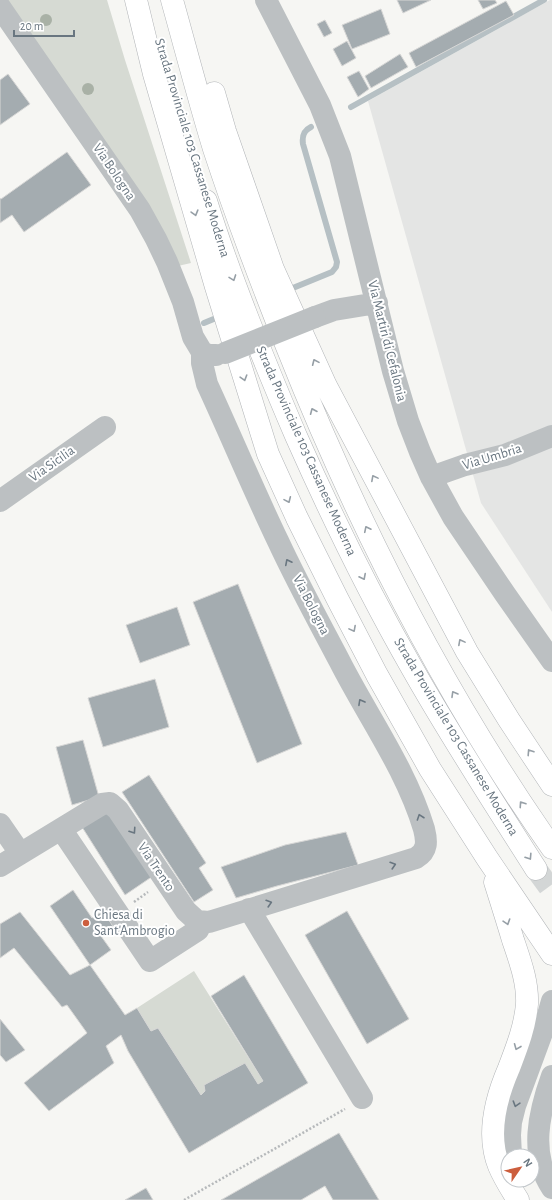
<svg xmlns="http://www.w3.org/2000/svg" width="552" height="1200" font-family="'Alegreya Sans',sans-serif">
<rect width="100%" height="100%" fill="#f6f6f3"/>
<path fill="#e4e5e4" d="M550,0H552V612L481,503L368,101Z"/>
<path fill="#d6dad3" d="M0,0H107L125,60L191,263L169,268Z
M194,971L263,1081L258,1084L244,1064L204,1085L205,1091L201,1095L158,1028L151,1031L137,1008Z"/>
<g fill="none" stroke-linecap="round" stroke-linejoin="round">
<path stroke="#b6c0c4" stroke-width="6" d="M351,107L544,0
M288,290L332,272L336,267L337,262L303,144C302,137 303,131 311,127
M204,323L221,316"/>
</g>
<path fill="#a4acb0" stroke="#d7d7d6" d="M397,0H431L403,13Z
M478,0H495L497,3L483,9Z
M506,1L514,15L416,67L409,53Z
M381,9L390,34L352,49L342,25Z
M325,20L332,33L324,37L317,24Z
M347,41L356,58L342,66L333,49Z
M400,54L408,67L371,88L365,76Z
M359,71L369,89L358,97L347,77Z
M8,74L30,104L0,125V80Z
M67,152L91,185L24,232L12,215L0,223V198L1,199Z
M238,584L302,744L257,763L193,602Z
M177,607L190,645L140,663L126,625Z
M155,679L169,727L103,747L88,698Z
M83,740L99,797L72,805L56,747Z
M149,775L206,863L199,868L213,890L194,902L122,792Z
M110,811L153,876L125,895L82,827Z
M346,832L358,865L277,886L236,898L221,867L285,845Z
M73,890L92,918L103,911L114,928L101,936L111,950L90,965L50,906Z
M347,911L409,1019L367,1044L305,935Z
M20,912L70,975L90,965L125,1015L137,1008L151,1031L158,1028L201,1095L205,1091L204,1085L245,1063L258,1084L263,1081L211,996L244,975L308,1083L189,1153L128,1051L121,1035L106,1046L114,1063L49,1111L24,1083L87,1033L67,1005L62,1007L14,948L0,958V924Z
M0,1019L25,1050L6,1062L0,1055Z
M339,1133L379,1200H333L325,1186L301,1200H221Z
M146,1188L153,1200H125Z"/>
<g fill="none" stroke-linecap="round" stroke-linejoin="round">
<path stroke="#d3d6d6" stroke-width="22" stroke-dasharray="22 11" stroke-linecap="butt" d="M536,869L552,891"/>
<g stroke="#b2b5b8" stroke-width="23">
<path id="highway" d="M136,0L154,74L216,287L268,454L297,518L337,598L377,675L430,769L487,858L552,954
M172,0C186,50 199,100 214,149C236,216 261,282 287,347C357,523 443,693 552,848
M214,93L225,131L273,269L326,386L467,652L509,720L552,785
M206,201C231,281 263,359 296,436C331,515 369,593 412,668C451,737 494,803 536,869
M495,882C501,901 507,920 513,940C520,961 528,982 527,1004C525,1027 517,1047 509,1068C496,1098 486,1134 499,1166C504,1178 511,1189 518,1200"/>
</g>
<path stroke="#b6b9bb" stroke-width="2.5" stroke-dasharray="2 2" stroke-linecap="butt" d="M134,902L148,892
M184,1200L345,1109"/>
<path stroke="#bcc0c2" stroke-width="22" d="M266,0L320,105L340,156L393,371L408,421L420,452L431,477L453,517L505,594L552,661
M0,7L140,210L156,239L167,262L183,302L193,337L202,352L209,355H216
M315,317L334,310L377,303
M431,477L465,465L505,455L552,436
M0,501L105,427
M0,824L20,853
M61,829L150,961L198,930L202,922
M0,866L102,804L110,803L118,810L186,911L197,921L209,922L416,858C428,851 427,841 424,829C406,769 368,717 340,662C319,622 297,582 278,541C253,489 231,436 207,384L202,363V352
M249,909L362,1098
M552,1076C539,1112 529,1154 552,1188
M511,1156L510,1135L511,1122L515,1106L546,1022L552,1001"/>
<use href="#highway" stroke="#fff" stroke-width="22"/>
<path stroke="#bcc0c2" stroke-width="22" d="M225,353L315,317"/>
</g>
<g fill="#a9b1a6">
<circle cx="46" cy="20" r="6"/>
<circle cx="88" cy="89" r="6"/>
</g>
<defs><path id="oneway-chevron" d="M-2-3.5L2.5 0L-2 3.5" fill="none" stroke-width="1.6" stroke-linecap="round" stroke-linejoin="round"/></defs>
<g stroke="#969fa6">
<use href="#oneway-chevron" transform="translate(195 213) rotate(74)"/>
<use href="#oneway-chevron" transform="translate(233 278) rotate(70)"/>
<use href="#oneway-chevron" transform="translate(315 362) rotate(-114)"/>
<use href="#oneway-chevron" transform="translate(244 378) rotate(73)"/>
<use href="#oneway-chevron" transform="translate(313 411) rotate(-113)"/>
<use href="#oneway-chevron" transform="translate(374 478) rotate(-118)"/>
<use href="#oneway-chevron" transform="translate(288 500) rotate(66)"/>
<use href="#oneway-chevron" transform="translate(367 529) rotate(-116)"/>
<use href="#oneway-chevron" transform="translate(363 577) rotate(63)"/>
<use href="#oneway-chevron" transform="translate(353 629) rotate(62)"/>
<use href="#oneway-chevron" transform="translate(461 642) rotate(-118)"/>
<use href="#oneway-chevron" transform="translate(454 694) rotate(-120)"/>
<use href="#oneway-chevron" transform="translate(530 752) rotate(-123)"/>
<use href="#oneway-chevron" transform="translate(522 804) rotate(-124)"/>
<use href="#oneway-chevron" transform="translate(529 857) rotate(57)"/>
<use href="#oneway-chevron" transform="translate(507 922) rotate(72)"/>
<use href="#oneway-chevron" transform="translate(517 1047) rotate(112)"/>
</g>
<g stroke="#697680">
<use href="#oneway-chevron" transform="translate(288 562) rotate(-117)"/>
<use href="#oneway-chevron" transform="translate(361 702) rotate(-119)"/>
<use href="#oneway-chevron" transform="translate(420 817) rotate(-109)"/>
<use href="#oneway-chevron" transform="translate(133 831) rotate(56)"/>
<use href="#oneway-chevron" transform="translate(393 865) rotate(-17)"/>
<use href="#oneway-chevron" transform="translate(269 903) rotate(-17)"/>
<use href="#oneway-chevron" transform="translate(516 1104) rotate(107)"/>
</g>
<circle fill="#cc5e3d" stroke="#fff" stroke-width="1.5" cx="86" cy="923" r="4"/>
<g text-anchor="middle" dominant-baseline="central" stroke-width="4" stroke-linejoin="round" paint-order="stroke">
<g font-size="14" fill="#697680" stroke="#fff">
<text transform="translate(192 148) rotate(73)">Strada Provinciale 103 Cassanese Moderna</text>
<text transform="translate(114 172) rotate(56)">Via Bologna</text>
<text transform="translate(387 341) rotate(76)">Via Martiri di Cefalonia</text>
<text transform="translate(306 451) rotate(66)">Strada Provinciale 103 Cassanese Moderna</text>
<text transform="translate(492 457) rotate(-17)">Via Umbria</text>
<text transform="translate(52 464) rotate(-35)">Via Sicilia</text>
<text transform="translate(311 605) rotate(63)">Via Bologna</text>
<text transform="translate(456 737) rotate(59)">Strada Provinciale 103 Cassanese Moderna</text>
<text transform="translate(156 867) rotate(56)">Via Trento</text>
</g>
<g font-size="14" fill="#697680" stroke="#fff" text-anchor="start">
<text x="94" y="915">Chiesa di<tspan x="94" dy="16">Sant'Ambrogio</tspan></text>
</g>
</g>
<g transform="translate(520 1168) rotate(56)"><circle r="19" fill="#ffffff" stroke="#c3c8cc"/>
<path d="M0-3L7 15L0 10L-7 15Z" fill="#cc5e3d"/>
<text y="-6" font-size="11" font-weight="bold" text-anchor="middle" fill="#697680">N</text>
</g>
<path d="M14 30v6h60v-6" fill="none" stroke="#697680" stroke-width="2"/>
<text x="20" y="30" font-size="12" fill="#697680" stroke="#ffffff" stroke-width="3" paint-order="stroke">20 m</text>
</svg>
